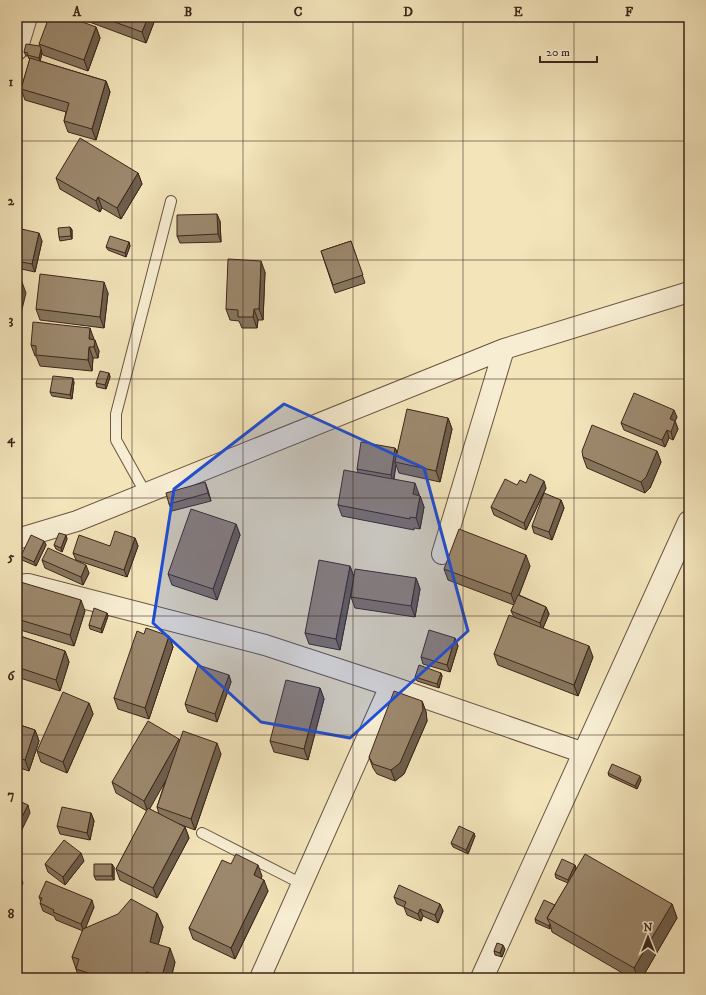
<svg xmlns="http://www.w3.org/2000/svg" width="706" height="995" font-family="'IM FELL DW Pica',serif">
<rect width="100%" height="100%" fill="#f3e4ba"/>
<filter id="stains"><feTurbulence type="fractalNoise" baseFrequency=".005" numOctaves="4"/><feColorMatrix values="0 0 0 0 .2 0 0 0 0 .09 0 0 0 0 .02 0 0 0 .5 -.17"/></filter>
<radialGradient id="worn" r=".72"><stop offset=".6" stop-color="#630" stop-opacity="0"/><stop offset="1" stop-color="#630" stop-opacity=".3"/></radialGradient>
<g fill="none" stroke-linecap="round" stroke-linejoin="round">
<g stroke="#6a5541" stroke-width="12">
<path id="service" d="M146,494L116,440V414L171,201
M202,833L302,884"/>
</g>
<g stroke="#6a5541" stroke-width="22">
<path id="minor" d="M17,50L27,17
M17,539L77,521L504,349L689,292
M442,554L504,349
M17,585L28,584L265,645L390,686L584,753
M260,978L390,686"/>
</g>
<g stroke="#6a5541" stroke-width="24">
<path id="tertiary" d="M482,978L689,522"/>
</g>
<use href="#service" stroke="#f7edd2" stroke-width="10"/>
<use href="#minor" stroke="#f7edd2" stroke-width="20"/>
<use href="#tertiary" stroke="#f7edd2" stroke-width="22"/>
</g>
<path fill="#86755e" stroke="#3d2519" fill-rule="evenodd" d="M76,17H156L146,43Z
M96,27L100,38L88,71L43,55L42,53L40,61L106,81L110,92L96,140L68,132L64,121L66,112L25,100L21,89L30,59H29L28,56H26L24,52L40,46L39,44Z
M138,173L142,184L121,219L102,208L100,212L60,189L56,178Z
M220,221L221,242L180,243L177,236Z
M70,227L72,230V239L60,241L59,237Z
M17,228L42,241L35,272L17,268Z
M351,241L365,283L335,293L321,251Z
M129,242L130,246L126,257L108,250L106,247Z
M265,272L263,320H258L257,328H242L239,321L230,320L226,309Z
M108,293L104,328L40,320L36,309Z
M689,330V340H688L686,336Z
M94,339V340L99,351L98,358H93L92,371L40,366L36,356H35L31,345Z
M109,373L110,377L106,389L97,387L96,383Z
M74,382L72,399L52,396L50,392Z
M677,417L675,421L678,429L673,440L669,438L665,447L624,430L621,423Z
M448,418L452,429L440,482L399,473L396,465L394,479L419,494V495L420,496L424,507L420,529L414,528V530L342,516L338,505L358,472L357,469L395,448L397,452Z
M657,451L661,462L650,488L645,493L587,468L583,457Z
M205,482L211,501L172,511L169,504Z
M526,483L546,488L526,530L494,515L491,507L517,485Z
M561,500L564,508L552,540L534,533L532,526Z
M236,524L240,535L217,600L172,585L168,574Z
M66,535L67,539L62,552L56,549L54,545Z
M135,538L138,546L127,577L76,560L73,553L110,546Z
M44,541L46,545L36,566L22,560L21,556Z
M42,560L89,573L83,585L45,568Z
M350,566L354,577L340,650L309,644L305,633Z
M530,566L519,595L546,607L549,614L543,628L593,657L578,696L498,665L494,654L514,617L511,611L514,605L448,580L444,569Z
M416,578L420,589L415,617L355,608L351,597Z
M689,578V592L686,584Z
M17,581L85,611L74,646L17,629Z
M107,613L108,616L102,633L90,629L89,625Z
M144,634L169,636L173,647L149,719L118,709L114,698Z
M17,635L65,651L69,662L60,691L17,677Z
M455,638L458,646L450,672L423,664L421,657Z
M441,673L442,676L439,688L417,681L415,677Z
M229,675L231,682L217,722L188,712L185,704Z
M320,688L324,699L308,760L274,752L270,741Z
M422,701L426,712L427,721L404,774L395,781L377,774L373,768L369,757Z
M89,703L93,714L67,773L41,762L37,751Z
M17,724L35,730L39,741L29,771L17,767Z
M180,741L221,754L195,830L179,824L185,827L189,838L157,898L120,880L116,869L147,811L116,793L112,782ZM166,779L157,807L159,814L149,809Z
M608,773L641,780L637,789L609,776Z
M91,813L94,821L90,840L60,834L57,826Z
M475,836L468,854L453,847L451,843Z
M84,861L65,885L48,872L45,864Z
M231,864L262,876L261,878L268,891L235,959L193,939L189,928Z
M575,865L576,868L575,872L672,904L677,918L642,978H631L552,932L551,928L550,929L536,923L535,919L555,905L568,883L556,878L555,874Z
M114,867V880H96L94,876Z
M689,868V887L686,886L684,878Z
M39,897L94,907L85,928L157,913L163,927L158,945L175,962L171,978H79L72,957L83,931L56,920L54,916L43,911L40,903L41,902Z
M394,897L440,904L443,911L438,923L423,916L421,921L407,915L404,907L397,904Z
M505,949L502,957L495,955L494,951Z"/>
<path fill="#6d5f4c" stroke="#3d2519" d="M148,17H156L146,43L142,32Z
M96,27L100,38L88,71L84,60Z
M41,49L42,53L40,62L39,58Z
M106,81L110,92L96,140L92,129Z
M18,150L19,154V173L18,169Z
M138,173L142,184L121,219L117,208Z
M98,197L102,208L100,212L96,201Z
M217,214L220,221L221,242L218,234Z
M70,227L72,230V239L71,236Z
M39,233L42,241L35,272L32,264Z
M129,242L130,246L126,257L125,253Z
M261,261L265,272L263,320L259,309Z
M22,282L26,293L17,330V303Z
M104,282L108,293L104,328L100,317Z
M254,309L258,320L257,328L253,317Z
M90,328L94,339L93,347L89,339Z
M95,340L99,351L98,358L94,347Z
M89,347L93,358L92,371L88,360Z
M109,373L110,377L106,389L105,385Z
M73,378L74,382L72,399L70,395Z
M674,410L677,417L675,421L678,429L673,440L671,432L670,419Z
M448,418L452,429L440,482L436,471Z
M667,430L669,438L665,447L662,440Z
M395,448L398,455L395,462L396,465L393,482L391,475Z
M657,451L661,462L650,488L645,493L641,482Z
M544,481L546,488L526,530L524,523Z
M205,482L208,490L211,501L208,493Z
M415,483L419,494L417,505L413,494Z
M420,496L424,507L420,529L416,518Z
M561,500L564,508L552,540L549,532Z
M236,524L240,535L217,600L213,589Z
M66,535L67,539L62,552L61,548Z
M135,538L138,546L127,577L124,570Z
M44,541L46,545L36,566L34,562Z
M526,555L530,566L515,605L511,594Z
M86,565L89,573L83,585L81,577Z
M350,566L354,577L340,650L336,639Z
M416,578L420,589L415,617L411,606Z
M81,600L85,611L74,646L70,635Z
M546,607L549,614L542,630L540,623Z
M107,613L108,616L102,633L101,629Z
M169,636L173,647L149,719L145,708Z
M455,638L458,646L450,672L447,665Z
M589,646L593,657L578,696L574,685Z
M65,651L69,662L60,691L56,680Z
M441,673L442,676L439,688L437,684Z
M229,675L231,682L217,722L215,714Z
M320,688L324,699L308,760L304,749Z
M422,701L426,712L427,721L404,774L395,781L391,770Z
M89,703L93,714L67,773L63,762Z
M35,730L39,741L29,771L25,760Z
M179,739L183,750L148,812L144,801Z
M217,743L221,754L195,830L191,819Z
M640,776L641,780L637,789L635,786Z
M28,805L30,813L17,840V827Z
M91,813L94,821L90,840L87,833Z
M185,827L189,838L157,898L153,888Z
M474,833L475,836L468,854L466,850Z
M81,853L84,861L65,885L63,877Z
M112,864L114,867V880L112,876Z
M258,865L262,876L258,886L254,875Z
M575,865L576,868L569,884L568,880Z
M20,875L23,883L17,895V882Z
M264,880L268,891L235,959L231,948Z
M92,900L94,907L84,932L81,924Z
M440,904L443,911L438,923L435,915Z
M672,904L677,918L642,978H638L634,968Z
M420,909L423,916L421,921L418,914Z
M157,913L163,927L155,956L150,942Z
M550,924L551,928L550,929L549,926Z
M503,945L505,949L502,957L500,953Z
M170,948L175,962L171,978H162V976Z
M146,972L149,978H145Z"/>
<path fill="#9c886d" stroke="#3d2519" d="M49,17H69L96,27L84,60L39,44Z
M101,17H148L142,32Z
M26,44L40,46L41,49L39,58L27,55L28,53L24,52Z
M30,58L106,81L92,129L64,121L69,103L21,89Z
M80,138L138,173L117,208L98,197L96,201L56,178Z
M17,150H18V169H17Z
M217,214L218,234L177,236V215Z
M70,227L71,236L59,237L58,228Z
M17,228L39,233L32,264L17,261Z
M110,236L129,242L125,253L106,247Z
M351,241L363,275L333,285L321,251Z
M228,259L261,261L259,309H254L253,317H238V310L226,309Z
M40,274L104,282L100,317L36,309Z
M17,281L22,282L17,303Z
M33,322L90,328L89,339L95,340L94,347H89L88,360L36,355V346L31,345Z
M689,330V337L686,336Z
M100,371L109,373L105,385L96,383Z
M53,376L73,378L70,395L50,392Z
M634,393L674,410L670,419L675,421L671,432L667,430L662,440L621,423Z
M407,409L448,418L436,471L395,462Z
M592,425L657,451L646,477L641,482L583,457L582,451Z
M361,442L395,448L391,475L357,469Z
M344,470L415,483L413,494L420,496L416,518L410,517V519L338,505Z
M530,474L544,481L524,523L491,507L505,479L517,485L520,480L526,483Z
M205,482L208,493L169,504L166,493Z
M544,493L561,500L549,532L532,526Z
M191,509L236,524L213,589L168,574Z
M459,529L526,555L511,594L444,569Z
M115,531L135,538L124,570L73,553L79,535L110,546Z
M59,533L66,535L61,548L54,545Z
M31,535L44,541L34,562L21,556Z
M48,548L86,565L81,577L42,560Z
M319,560L350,566L336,639L305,633Z
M355,569L416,578L411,606L351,597Z
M689,578V586L686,584Z
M17,581L81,600L70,635L17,619Z
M518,595L546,607L540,623L511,611Z
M94,608L107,613L101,629L89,625Z
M509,615L589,646L574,685L494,654Z
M146,628L169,636L145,708L114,698L137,631L144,634Z
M429,630L455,638L447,665L421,657Z
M17,635L65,651L56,680L17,667Z
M198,665L229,675L215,714L185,704Z
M419,665L441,673L437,684L415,677Z
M286,680L320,688L304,749L270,741Z
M394,691L422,701L423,710L400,763L391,770L373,764L369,757Z
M63,692L89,703L63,762L37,751Z
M148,721L179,739L144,801L112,782Z
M17,724L35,730L25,760L17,757Z
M183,731L217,743L191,819L157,807Z
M612,764L640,776L635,786L608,773Z
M17,800L28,805L17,827Z
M62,807L91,813L87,833L57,826Z
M148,808L185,827L153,888L116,869Z
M459,826L474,833L466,850L451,843Z
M64,840L81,853L63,877L45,864Z
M236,854L258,865L254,875L264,880L231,948L189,928L222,860L231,864Z
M585,854L672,904L634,968L547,918Z
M562,859L575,865L568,880L555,874Z
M94,864H112V876H94Z
M689,868V881L684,878Z
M17,874L20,875L17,882Z
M46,881L92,900L81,924L53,912L54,910L40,903L42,898L39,897Z
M399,885L440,904L435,915L420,909L418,914L404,907L406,902L394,897Z
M131,899L157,913L150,942L170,948L162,976L146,972L145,978H90L92,974L76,969L79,959L72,957L83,929L118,914Z
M544,900L555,905L547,918L550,924L549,926L535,919Z
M497,943L503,945L500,953L494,951Z"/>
<path fill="#1d4ed8" fill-opacity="0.2" stroke="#1d4ed8" stroke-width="3" stroke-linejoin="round" d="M284,404L424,468L468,631L350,738L261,722L153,623L174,489Z"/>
<path fill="none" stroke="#3d2519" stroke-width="1" stroke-opacity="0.55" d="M132,17V978M243,17V978M353,17V978M463,17V978M574,17V978M17,141H689M17,260H689M17,379H689M17,498H689M17,616H689M17,735H689M17,854H689"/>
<rect width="706" height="995" fill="none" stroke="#f3e4ba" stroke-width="44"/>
<g transform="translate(648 937)" stroke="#f7edd2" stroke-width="3" paint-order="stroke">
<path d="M0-3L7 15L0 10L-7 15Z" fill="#3d2519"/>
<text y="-6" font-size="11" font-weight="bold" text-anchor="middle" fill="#3d2519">N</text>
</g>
<path d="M540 56v6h57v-6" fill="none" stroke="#3d2519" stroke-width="2"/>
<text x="546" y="56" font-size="12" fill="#3d2519" stroke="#f7edd2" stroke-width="3" paint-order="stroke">20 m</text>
<rect x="22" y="22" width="662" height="951" fill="none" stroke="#3d2519" stroke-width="1.5"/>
<g font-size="13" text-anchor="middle" font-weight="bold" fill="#3d2519">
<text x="77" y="16">A</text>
<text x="188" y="16">B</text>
<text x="298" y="16">C</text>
<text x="408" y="16">D</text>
<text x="518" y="16">E</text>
<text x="629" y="16">F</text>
<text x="11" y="86">1</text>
<text x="11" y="205">2</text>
<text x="11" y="324">3</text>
<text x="11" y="443">4</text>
<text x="11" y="561">5</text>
<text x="11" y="680">6</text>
<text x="11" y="799">7</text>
<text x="11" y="918">8</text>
</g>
<rect width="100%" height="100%" filter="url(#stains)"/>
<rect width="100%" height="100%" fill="url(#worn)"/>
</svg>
